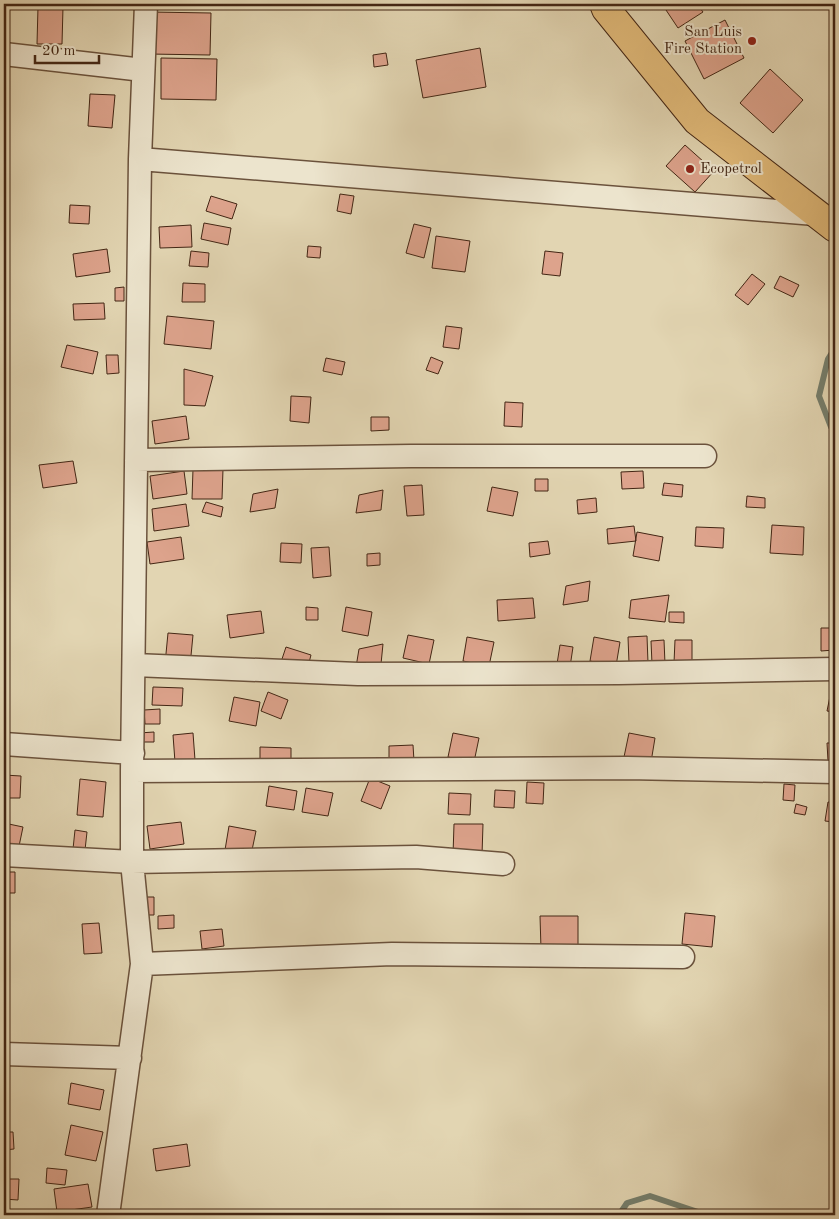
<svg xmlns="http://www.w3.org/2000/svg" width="839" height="1219" font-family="'Old Standard TT',serif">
<rect width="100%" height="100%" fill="#e2d5b2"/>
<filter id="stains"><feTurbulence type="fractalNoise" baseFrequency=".004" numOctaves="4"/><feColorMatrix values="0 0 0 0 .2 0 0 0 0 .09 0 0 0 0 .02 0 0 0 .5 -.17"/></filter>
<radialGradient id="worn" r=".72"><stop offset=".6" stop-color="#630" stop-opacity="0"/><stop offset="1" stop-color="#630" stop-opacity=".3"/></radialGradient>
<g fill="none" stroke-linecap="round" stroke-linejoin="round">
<path stroke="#757e6c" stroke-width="6" d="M835,348L828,359L819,396L831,427L835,429
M619,1215L627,1203L650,1196L707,1215"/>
</g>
<path fill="#dda38c" stroke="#432614" d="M307,4H330V9H308Z
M662,4H697L703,12L678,28Z
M38,7H63L62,44H37Z
M150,12L211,13L210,55L149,54Z
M725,20L744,58L704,79L685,41Z
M480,48L486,87L423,98L416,60Z
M386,53L388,65L374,67L373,55Z
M161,58L217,59L216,100L161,99Z
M770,69L803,100L773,133L740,103Z
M90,94L115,95L112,128L88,126Z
M685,145L714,171L695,192L666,166Z
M340,194L354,196L351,214L337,211Z
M211,196L237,204L232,219L206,211Z
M70,205L90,206L89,224L69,223Z
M204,223L231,228L228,245L201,239Z
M414,224L431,228L424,258L406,253Z
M191,225L192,247L160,248L159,227Z
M436,236L470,241L465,272L432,268Z
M308,246L321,247L320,258L307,257Z
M107,249L110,272L76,277L73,254Z
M191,251L209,253L208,267L189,266Z
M545,251L563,253L560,276L542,274Z
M752,274L765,284L748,305L735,295Z
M780,276L799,285L793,297L774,288Z
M183,283L205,284V302H182Z
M124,287V301H115V288Z
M104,303L105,319L74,320L73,304Z
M167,316L214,321L211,349L164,344Z
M446,326L462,328L459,349L443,347Z
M67,345L98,352L93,374L61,367Z
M106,355H118L119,373L107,374Z
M431,357L443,362L438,374L426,370Z
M326,358L345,362L342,375L323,371Z
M184,369L213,376L205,406L184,405Z
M291,396L311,397L309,423L290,421Z
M505,402L523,403L522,427L504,426Z
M186,416L189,439L155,444L152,421Z
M371,417H389V430L371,431Z
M73,461L77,483L43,488L39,465Z
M193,469H223L222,499H192Z
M184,471L187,494L153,499L150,476Z
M643,471L644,488L622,489L621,472Z
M535,479H548V491H535Z
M664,483L683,485L682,497L662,495Z
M422,485L424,515L407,516L404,486Z
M492,487L518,492L513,516L487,511Z
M278,489L275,508L250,512L253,494Z
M383,490L381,510L356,513L359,495Z
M831,491H835V503H831Z
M747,496L765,498V508L746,507Z
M596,498L597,512L578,514L577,500Z
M206,502L223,507L221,517L202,512Z
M186,504L189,526L154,531L152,509Z
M772,525L804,527L803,555L770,553Z
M634,526L636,541L608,544L607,529Z
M696,527L724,528L723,548L695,546Z
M637,532L663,537L659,561L633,556Z
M181,537L184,559L150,564L147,542Z
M548,541L550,554L530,557L529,543Z
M281,543L302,544L301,563L280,562Z
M329,547L331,576L313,578L311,548Z
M380,553V565L367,566V554Z
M590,581L588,601L563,605L566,586Z
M669,595L665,622L629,618L631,600Z
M533,598L535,618L498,621L497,600Z
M306,607L318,608V620H306Z
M346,607L372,612L368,636L342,631Z
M261,611L264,633L230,638L227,615Z
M669,612H684V623L669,622Z
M821,628H834V650L821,651Z
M168,633L193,635L190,666L165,664Z
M408,635L434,640L429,664L403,658Z
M647,636L648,663H629L628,637Z
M467,637L494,642L489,666L463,661Z
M594,637L620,642L616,666L590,661Z
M664,640L665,664H652L651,641Z
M675,640H692V664L674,663Z
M383,644L381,664L356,667L359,649Z
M560,645L573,647L570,667L557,664Z
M286,647L311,655L307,670L281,662Z
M834,677L835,678V712L827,711Z
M153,687L183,688L182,706L152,705Z
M268,692L288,700L281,719L261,711Z
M234,697L260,702L256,726L229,721Z
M160,709V724H145L144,710Z
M154,732V742H139V733Z
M193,733L195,760L175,762L173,735Z
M453,733L479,738L474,762L448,757Z
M629,733L655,738L651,762L624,757Z
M827,743H835V760L828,761Z
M413,745L414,761H389V746Z
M260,747L291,748V765H260Z
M4,775L21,776L20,798H4Z
M370,778L390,786L381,809L361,801Z
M80,779L106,782L103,817L77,815Z
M527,782L544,783L543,804L526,803Z
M784,784L795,785L794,801L783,800Z
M269,786L297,791L294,810L266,806Z
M306,788L333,793L328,816L302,812Z
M495,790L515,791L514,808L494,807Z
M449,793L471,794L470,815L448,814Z
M828,802L835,803L834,822L825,821Z
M796,804L807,807L805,815L794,813Z
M181,822L184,844L150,849L147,826Z
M4,823L23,827L18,851L4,847Z
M454,824H483L482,855H453Z
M229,826L256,831L251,855L225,850Z
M75,830L87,832L85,850L73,849Z
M4,872H15V893H4Z
M140,897H154V915H140Z
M685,913L715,916L712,947L682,944Z
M174,915V928L158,929V916Z
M540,916H578V948L541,949Z
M99,923L102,953L84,954L82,924Z
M222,929L224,946L202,949L200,931Z
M71,1083L104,1090L100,1110L68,1104Z
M71,1125L103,1132L96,1161L65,1155Z
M4,1132H13L14,1149L4,1150Z
M187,1144L190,1166L156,1171L153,1149Z
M47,1168L67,1170L65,1185L46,1183Z
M4,1179H19L18,1200L4,1199Z
M88,1184L92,1207L57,1212L54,1189Z"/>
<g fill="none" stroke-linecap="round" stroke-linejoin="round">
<g stroke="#6b523c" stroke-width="25">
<path id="minor" d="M4,54L143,70
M140,159L815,214
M136,460L411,456H705
M134,665L358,674L619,673L835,669
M4,744L133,753
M132,771L627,768L835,772
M4,855L132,862L416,857L503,864
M142,964L392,954L683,957
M4,1054L130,1058
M108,1215L142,964L132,862V771L140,159L146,4"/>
</g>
<g stroke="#432614" stroke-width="30">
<path id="primary" d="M604,4L606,9L697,121L835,228"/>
</g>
<use href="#minor" stroke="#ece4cd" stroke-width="22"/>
<use href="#primary" stroke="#e1ba79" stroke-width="28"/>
</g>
<g fill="#8f2418" stroke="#ece4cd" stroke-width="2">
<circle cx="752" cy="41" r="5"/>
<circle cx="690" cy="169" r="5"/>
</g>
<g text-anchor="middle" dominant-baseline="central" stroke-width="4" stroke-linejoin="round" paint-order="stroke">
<g font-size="15" fill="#432614" stroke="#ece4cd" text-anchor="end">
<text x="742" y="32">San Luis<tspan x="742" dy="17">Fire Station</tspan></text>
<text x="700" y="169" text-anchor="start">Ecopetrol</text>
</g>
</g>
<rect width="839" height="1219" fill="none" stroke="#e2d5b2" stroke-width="20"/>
<rect x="5" y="5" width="829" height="1209" fill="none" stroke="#432614" stroke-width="2.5"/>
<rect x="10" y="10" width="819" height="1199" fill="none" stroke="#432614"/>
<path d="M35 55v8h64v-8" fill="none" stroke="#432614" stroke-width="2.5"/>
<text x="42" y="55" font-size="15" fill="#432614" stroke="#ece4cd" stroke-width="4" paint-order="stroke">20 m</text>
<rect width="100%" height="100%" filter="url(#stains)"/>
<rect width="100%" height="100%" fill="url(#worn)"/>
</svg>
